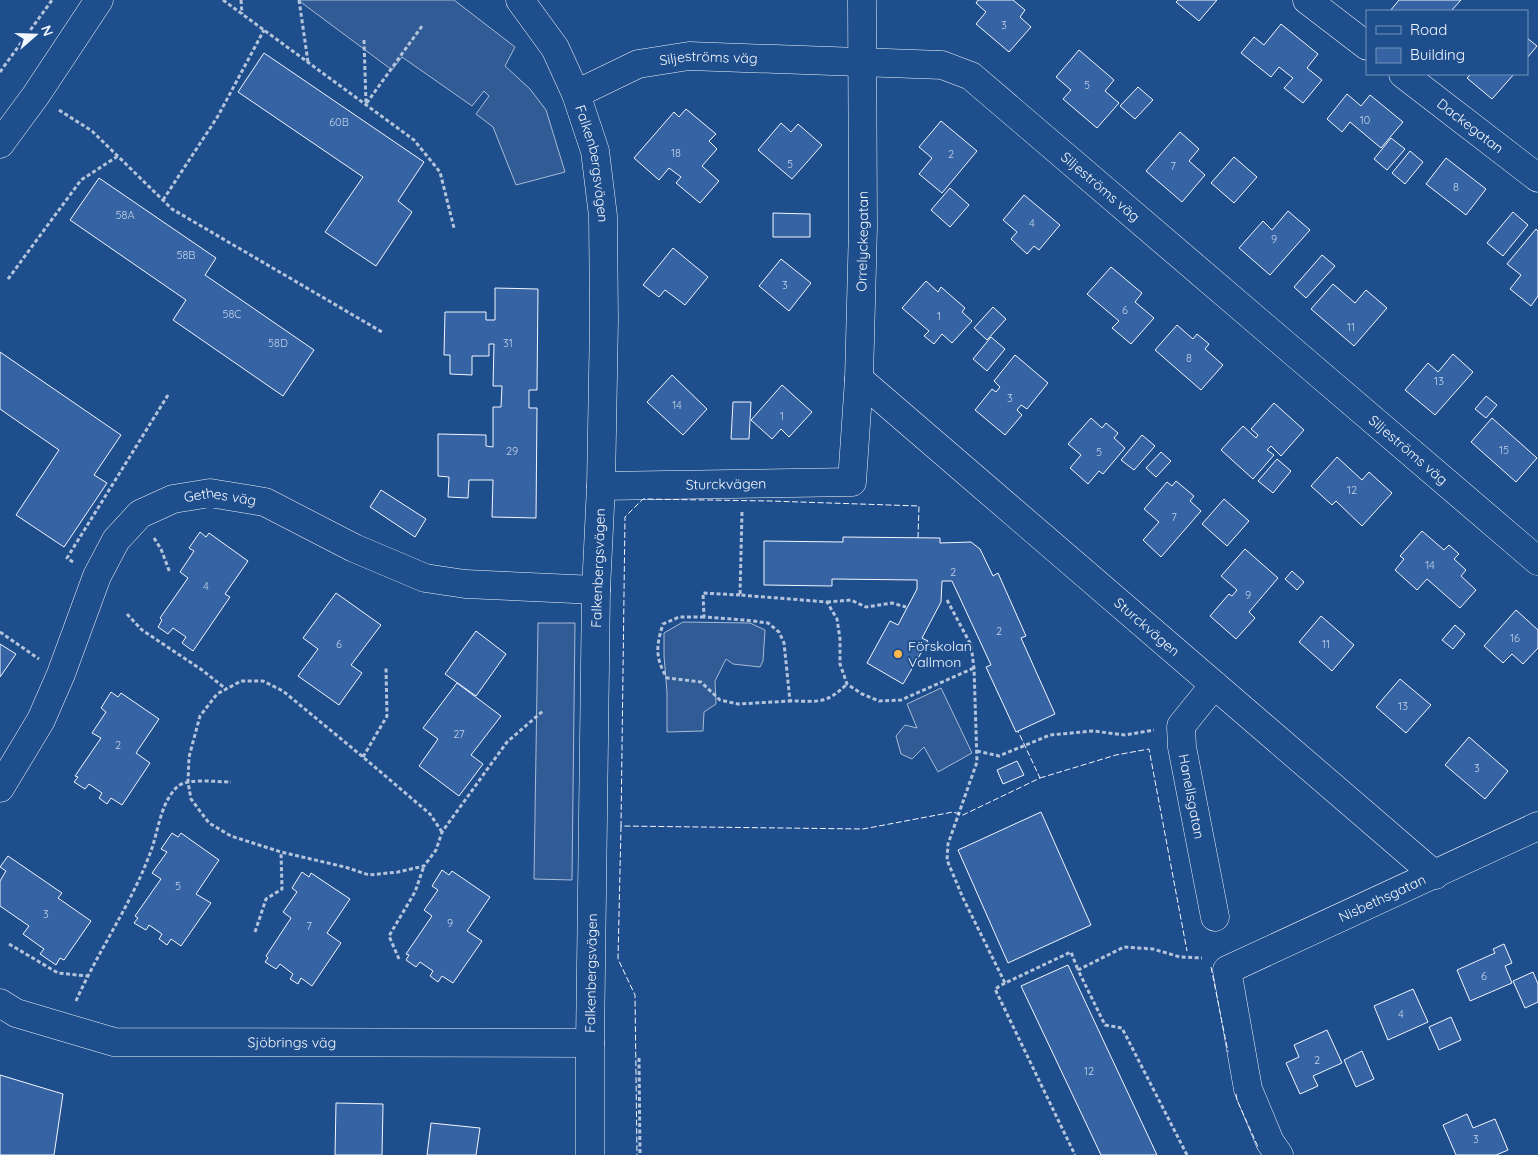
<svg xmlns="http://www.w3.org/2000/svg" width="1538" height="1155" font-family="Quicksand,sans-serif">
<rect width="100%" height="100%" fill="#1f4e8c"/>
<path fill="#305b95" stroke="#a8bbd7" d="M298,0H454L515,47L505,66L530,89L546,110L565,172L516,185L493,127L476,114L489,96L484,91L472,106L402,57L392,70Z
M683,622L750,623L765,630L763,661L760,667L733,664L726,659L715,681L716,704L704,712L703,731L667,732V692L664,656V633Z
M538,623H575L572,880L534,879Z
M941,688L972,753L938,772L924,747L912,759L901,754L896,736L905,725L917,728L907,704Z"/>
<path fill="#3563a3" stroke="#f2f6ff" d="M978,0H1013L1025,10L1020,17L1031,27L1009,52L976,24L986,12L976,3Z
M1178,0H1217L1199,21L1176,2Z
M1399,0H1461L1451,11H1390Z
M1281,24L1318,54L1307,68L1322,80L1303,103L1284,88L1293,78L1279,67L1271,77L1241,53L1254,37L1264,45Z
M1527,38L1537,46L1527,58Z
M1079,50L1114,80L1105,91L1119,103L1097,128L1063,99L1071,90L1056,77Z
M264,53L424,162L398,201L412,212L376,266L325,232L363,177L238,92Z
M1471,74H1514L1492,99L1467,78Z
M1138,87L1153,100L1135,119L1120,106Z
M1347,94L1361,106L1370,95L1403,122L1381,148L1350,122L1342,132L1327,119Z
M686,109L716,134L709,141L717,149L702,166L719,181L700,203L676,183L681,177L669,168L659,180L634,158L674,112L679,117Z
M941,121L977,151L942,193L919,174L932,158L919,147Z
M781,123L791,132L798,124L822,145L792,179L758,150Z
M1180,132L1199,149L1189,161L1205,175L1182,202L1146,171Z
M1391,138L1405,149L1387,170L1374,159Z
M1410,151L1423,162L1405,184L1392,173Z
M1234,157L1257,177L1234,203L1211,183Z
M1446,158L1486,189L1466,215L1426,184Z
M99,178L216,258L205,275L314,350L283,396L173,320L186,300L70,220Z
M950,188L969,205L950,227L931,210Z
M1024,195L1060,225L1039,250L1034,246L1027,254L1011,239L1017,232L1003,220Z
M1288,211L1310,230L1270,275L1239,248L1263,221L1272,230Z
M1513,212L1528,225L1503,256L1487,243Z
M773,213L810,214V237H773Z
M1536,229L1538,231V296L1531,306L1510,289L1521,275L1507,264Z
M673,248L708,277L685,305L665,290L659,297L643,285Z
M1322,255L1335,266L1306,298L1294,287Z
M781,259L811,283L789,311L759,286Z
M1111,267L1142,293L1135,302L1154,318L1131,344L1112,328L1119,321L1087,294Z
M926,281L938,292L941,287L965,308L962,312L972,321L952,343L942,334L934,344L924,336L929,331L902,308Z
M1333,284L1355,303L1366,290L1387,308L1354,346L1311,309Z
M495,288L538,289L537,390H529V408H537L536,518L492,517L493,480H469L468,498L448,497L449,477L438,476V434L486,435V446L493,447V407H501L502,386H493L494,344H489V356H472V375L450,374V355H444L445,312H486V320H495Z
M993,307L1006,319L987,340L974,328Z
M1177,325L1193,339L1197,334L1209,344L1205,349L1223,365L1201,390L1155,350Z
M991,337L1005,349L987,371L973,359Z
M0,352L121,435L94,475L107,483L64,547L16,515L59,450L0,409Z
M1453,354L1473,372L1435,415L1405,390L1428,363L1438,372Z
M1015,355L1048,383L1027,409L1021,405L1017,410L1022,415L1005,435L975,410L992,389L996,392L1000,387L994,381Z
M672,375L707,409L683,435L647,402Z
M782,385L812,412L789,437L781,429L772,439L751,420Z
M1486,396L1497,405L1486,418L1475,409Z
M733,402H751L749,439H731Z
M1274,403L1304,430L1281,456L1271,446L1267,450L1274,455L1253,479L1221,450L1243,426L1256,438L1258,435L1251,429Z
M1091,418L1102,428L1106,423L1118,433L1114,438L1125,448L1103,474L1099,471L1088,484L1070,468L1081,455L1068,444Z
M1492,418L1537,458L1516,482L1471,442Z
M1142,435L1155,446L1134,470L1121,460Z
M1161,452L1171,461L1156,477L1146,468Z
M1337,457L1362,480L1369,472L1392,493L1362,526L1336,501L1332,505L1311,486Z
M1277,459L1291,471L1273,493L1258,481Z
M1176,481L1194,496L1190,501L1201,511L1161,557L1143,540L1159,522L1144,509L1167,482L1172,486Z
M381,490L426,519L415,537L370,507Z
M1224,499L1249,521L1227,546L1202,524Z
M1422,531L1444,550L1449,545L1459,554L1454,559L1466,570L1461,576L1476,590L1460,608L1427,579L1417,590L1395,570L1404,559L1400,556Z
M200,532L206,537L209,533L248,561L225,594L230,597L193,651L182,643L186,637L173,628L168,634L158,627L162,620L160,618L188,578L180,572L194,551L189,548Z
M843,537L940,538V543L971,542L980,549L993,576L998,573L1026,636L1021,638L1055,714L1016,732L986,667L991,665L952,581H942L941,602L922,638L928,641L903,684L867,663L890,621L898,625L917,589V580L832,579V586L764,585V541L843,542Z
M1245,549L1278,578L1249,612L1255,618L1236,639L1210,616L1229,594L1232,596L1237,590L1221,576Z
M1292,571L1304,582L1297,590L1285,579Z
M336,593L381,625L351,665L362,673L339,705L298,676L318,649L303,638Z
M1516,610L1538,630V648L1523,664L1512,654L1503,663L1484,646Z
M1321,616L1354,645L1332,671L1299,642Z
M1455,625L1465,634L1453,649L1442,640Z
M476,631L506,654L476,696L445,674Z
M0,644L16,654L0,677Z
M1400,679L1431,705L1406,733L1376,707Z
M457,683L501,716L471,755L483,764L459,796L419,766L438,739L423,728Z
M111,692L118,697L121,693L159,719L136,753L150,763L122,805L111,798L107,804L99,798L102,793L89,784L85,789L74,782L78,777L75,776L101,738L92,733L106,712L101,708Z
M1469,737L1508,771L1485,799L1445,765Z
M1017,761L1024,775L1003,784L997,770Z
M1041,812L1091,925L1008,963L958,850Z
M172,833L178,837L181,833L219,860L196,894L211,903L181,946L171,939L167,945L159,939L162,934L149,925L146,930L134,923L138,918L135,916L161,879L152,873L167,852L161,849Z
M8,856L62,893L58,898L91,921L64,960L60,958L56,965L40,954L44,949L23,934L29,926L0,906V881L6,871L0,867Z
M442,870L449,875L452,871L490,897L467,931L482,941L453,983L442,976L438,982L430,976L433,971L420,962L416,967L406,960L409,955L406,954L432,916L424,910L438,890L432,886Z
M302,872L309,877L311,873L350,899L327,933L341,943L312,986L301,978L298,984L290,979L293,974L280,964L276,969L265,962L268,958L266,956L291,918L283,912L297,892L292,888Z
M1504,944L1512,963L1505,966L1512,983L1470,1001L1457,970L1495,953L1493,949Z
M1068,965L1157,1155H1101L1021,986Z
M1533,972L1538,984V1002L1525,1008L1513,981Z
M1413,989L1428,1022L1388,1040L1374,1006Z
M1451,1017L1461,1040L1439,1050L1429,1027Z
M1327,1030L1342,1063L1313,1076L1318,1086L1300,1094L1286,1063L1299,1057L1294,1045Z
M1362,1051L1374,1079L1356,1087L1344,1060Z
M0,1075L63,1094L54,1155H0Z
M336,1103L383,1104L382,1155H335Z
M1467,1114L1473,1128L1495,1119L1508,1150L1496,1155H1456L1443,1125Z
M431,1123L480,1128L476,1155H427Z"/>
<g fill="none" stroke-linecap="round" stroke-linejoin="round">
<g stroke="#f2f6ff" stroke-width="29">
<g id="minor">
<path id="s1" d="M520,0L555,48L576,94L595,151L603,216L604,320L601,486L596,590L590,1043V1155"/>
<path d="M1307,0L1367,46"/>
<path id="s2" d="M1403,74L1538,178"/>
<path id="s3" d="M576,94L638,64L689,56L942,65L971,76L1538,561"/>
<path d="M0,144L36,95L99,0"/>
<path id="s4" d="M859,379L1435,875"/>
<path id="s5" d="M601,486L852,482L859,379L863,227L862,0"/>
<path id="s6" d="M1214,685L1181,726L1182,747L1215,917"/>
<path id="s7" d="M0,788L41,720L61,674L97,576L116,540L140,514L173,499L210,493L265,502L354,548L425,578L465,584L596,590"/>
<path id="s8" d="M0,1003L16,1013L114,1042L590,1043"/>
<path id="s9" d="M1279,1155L1270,1142L1248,1089L1227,970L1538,826"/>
</g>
</g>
<path stroke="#b3c4dc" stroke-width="3" stroke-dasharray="4 2.5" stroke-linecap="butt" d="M223,0L414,140L440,172L454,228
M241,0L242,14
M299,0L308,62
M364,40L366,104L422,26
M0,72L52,0
M59,110L92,131L172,209L382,332
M163,200L218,116L264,30
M8,279L81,180L118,156
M742,512L740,595L827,602L837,619L840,639V664L847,684L862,694L879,701L901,700L974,668
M154,538L161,549L170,573
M73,562L67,558L168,395
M740,595L703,593L704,617L745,620L768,623L779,632L784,643L790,701C819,701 825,705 847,684
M947,600L971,645L974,668L977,762L948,844L947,860L963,898L1005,983L1071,952L1078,970
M827,602L851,600L866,607L892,603L906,607
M127,614L142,630L202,670L226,689
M704,617H679L663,624C656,646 655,658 667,678L701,682L720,700L738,704L790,701
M0,632L39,659
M977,751L999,756L1050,735L1093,731L1125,735L1154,730
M363,757L387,716L386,668
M442,832L430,814L363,757L283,691L263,681H241L217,694L200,716L189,757L188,782L191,799L209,823L231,836L281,852L345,867L369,875L398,872L424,866L436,850L442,832L507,742L544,710
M255,932L266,899L282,889L281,852
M9,944L58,973L87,976
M399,959L389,936L415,892L424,866
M1005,983L995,989L1075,1155
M76,1001C99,949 133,902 152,848C159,827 161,802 178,786C188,778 218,782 231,782
M639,1058L640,1155
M1187,1155L1122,1028L1105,1025L1078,970L1124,947L1153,949L1180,957L1202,958"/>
<use href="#minor" stroke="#1f4e8c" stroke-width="28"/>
<path stroke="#f2f6ff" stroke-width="1" stroke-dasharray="6 2.5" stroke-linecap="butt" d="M918,538L919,506L770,501L643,499L625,517L621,826L863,829L953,812L963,815L1040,778L1018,731
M1040,778L1116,755L1149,749L1187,951
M621,826L618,959L635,995L637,1155
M1211,967L1228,1052
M1236,1094L1237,1100L1258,1147"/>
</g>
<circle fill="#ffb74d" stroke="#1f4e8c" stroke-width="2" cx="898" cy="654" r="5"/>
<g text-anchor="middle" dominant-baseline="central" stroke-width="4" stroke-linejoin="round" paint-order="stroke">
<g font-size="11" fill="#c3d1e8">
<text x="1004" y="25">3</text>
<text x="1087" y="85">5</text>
<text x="1365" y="120">10</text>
<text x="339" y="122">60B</text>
<text x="676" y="153">18</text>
<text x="951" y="154">2</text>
<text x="790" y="164">5</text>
<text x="1173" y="166">7</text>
<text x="1456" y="187">8</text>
<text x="125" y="215">58A</text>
<text x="1032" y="223">4</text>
<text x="1274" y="239">9</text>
<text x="186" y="255">58B</text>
<text x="785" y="285">3</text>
<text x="1125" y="310">6</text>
<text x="232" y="314">58C</text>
<text x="939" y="316">1</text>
<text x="1351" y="327">11</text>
<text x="278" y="343">58D</text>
<text x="508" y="343">31</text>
<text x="1189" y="358">8</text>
<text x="1439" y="381">13</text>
<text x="1010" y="398">3</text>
<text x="677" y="405">14</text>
<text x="782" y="416">1</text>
<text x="1504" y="450">15</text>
<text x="512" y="451">29</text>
<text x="1099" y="452">5</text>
<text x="1352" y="490">12</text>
<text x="1174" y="517">7</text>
<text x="1430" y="565">14</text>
<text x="953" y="572">2</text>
<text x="206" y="586">4</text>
<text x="1248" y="595">9</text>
<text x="999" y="631">2</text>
<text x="1515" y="638">16</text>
<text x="339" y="644">6</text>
<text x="1326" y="644">11</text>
<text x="1403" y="706">13</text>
<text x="459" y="734">27</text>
<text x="118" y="745">2</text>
<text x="1477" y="768">3</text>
<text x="178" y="886">5</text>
<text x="46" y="914">3</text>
<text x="450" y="923">9</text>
<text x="309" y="926">7</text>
<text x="1484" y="976">6</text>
<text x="1401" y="1014">4</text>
<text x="1317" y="1060">2</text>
<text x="1089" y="1071">12</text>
<text x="1476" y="1139">3</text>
</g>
<g font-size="14" fill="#f2f6ff" stroke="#1f4e8c">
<text stroke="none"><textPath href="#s3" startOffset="140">Siljeströms väg</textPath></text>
<text stroke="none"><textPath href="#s2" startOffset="85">Dackegatan</textPath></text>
<text stroke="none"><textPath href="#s1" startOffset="182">Falkenbergsvägen</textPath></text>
<text stroke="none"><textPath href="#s3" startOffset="575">Siljeströms väg</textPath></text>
<text stroke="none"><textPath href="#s5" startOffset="492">Orrelyckegatan</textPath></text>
<text stroke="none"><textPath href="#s3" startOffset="980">Siljeströms väg</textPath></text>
<text stroke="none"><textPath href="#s5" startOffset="125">Sturckvägen</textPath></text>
<text stroke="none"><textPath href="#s7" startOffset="394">Gethes väg</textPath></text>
<text transform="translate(598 568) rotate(-88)">Falkenbergsvägen</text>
<text stroke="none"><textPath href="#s4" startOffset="380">Sturckvägen</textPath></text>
<text stroke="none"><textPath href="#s6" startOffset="124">Hanellsgatan</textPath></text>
<text stroke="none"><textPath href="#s9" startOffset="365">Nisbethsgatan</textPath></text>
<text transform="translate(591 973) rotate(-89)">Falkenbergsvägen</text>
<text stroke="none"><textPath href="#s8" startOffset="299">Sjöbrings väg</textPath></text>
</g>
<g font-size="14" fill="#f2f6ff" stroke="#1f4e8c" text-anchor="start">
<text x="908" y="646">Förskolan<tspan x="908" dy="16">Vallmon</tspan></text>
</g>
</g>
<rect x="1366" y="10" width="162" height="65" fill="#1f4e8c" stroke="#7391ba"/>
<rect x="1376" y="26" width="25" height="8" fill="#1f4e8c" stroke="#7391ba"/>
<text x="1410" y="35" font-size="15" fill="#f2f6ff">Road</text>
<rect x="1376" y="48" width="25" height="15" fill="#3563a3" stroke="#7391ba"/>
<text x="1410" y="60" font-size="15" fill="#f2f6ff">Building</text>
<g transform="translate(35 35) rotate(70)" stroke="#1f4e8c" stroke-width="4" paint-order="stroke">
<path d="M0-4L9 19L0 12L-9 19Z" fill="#f2f6ff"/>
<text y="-8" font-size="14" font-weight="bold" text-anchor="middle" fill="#f2f6ff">N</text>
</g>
</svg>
